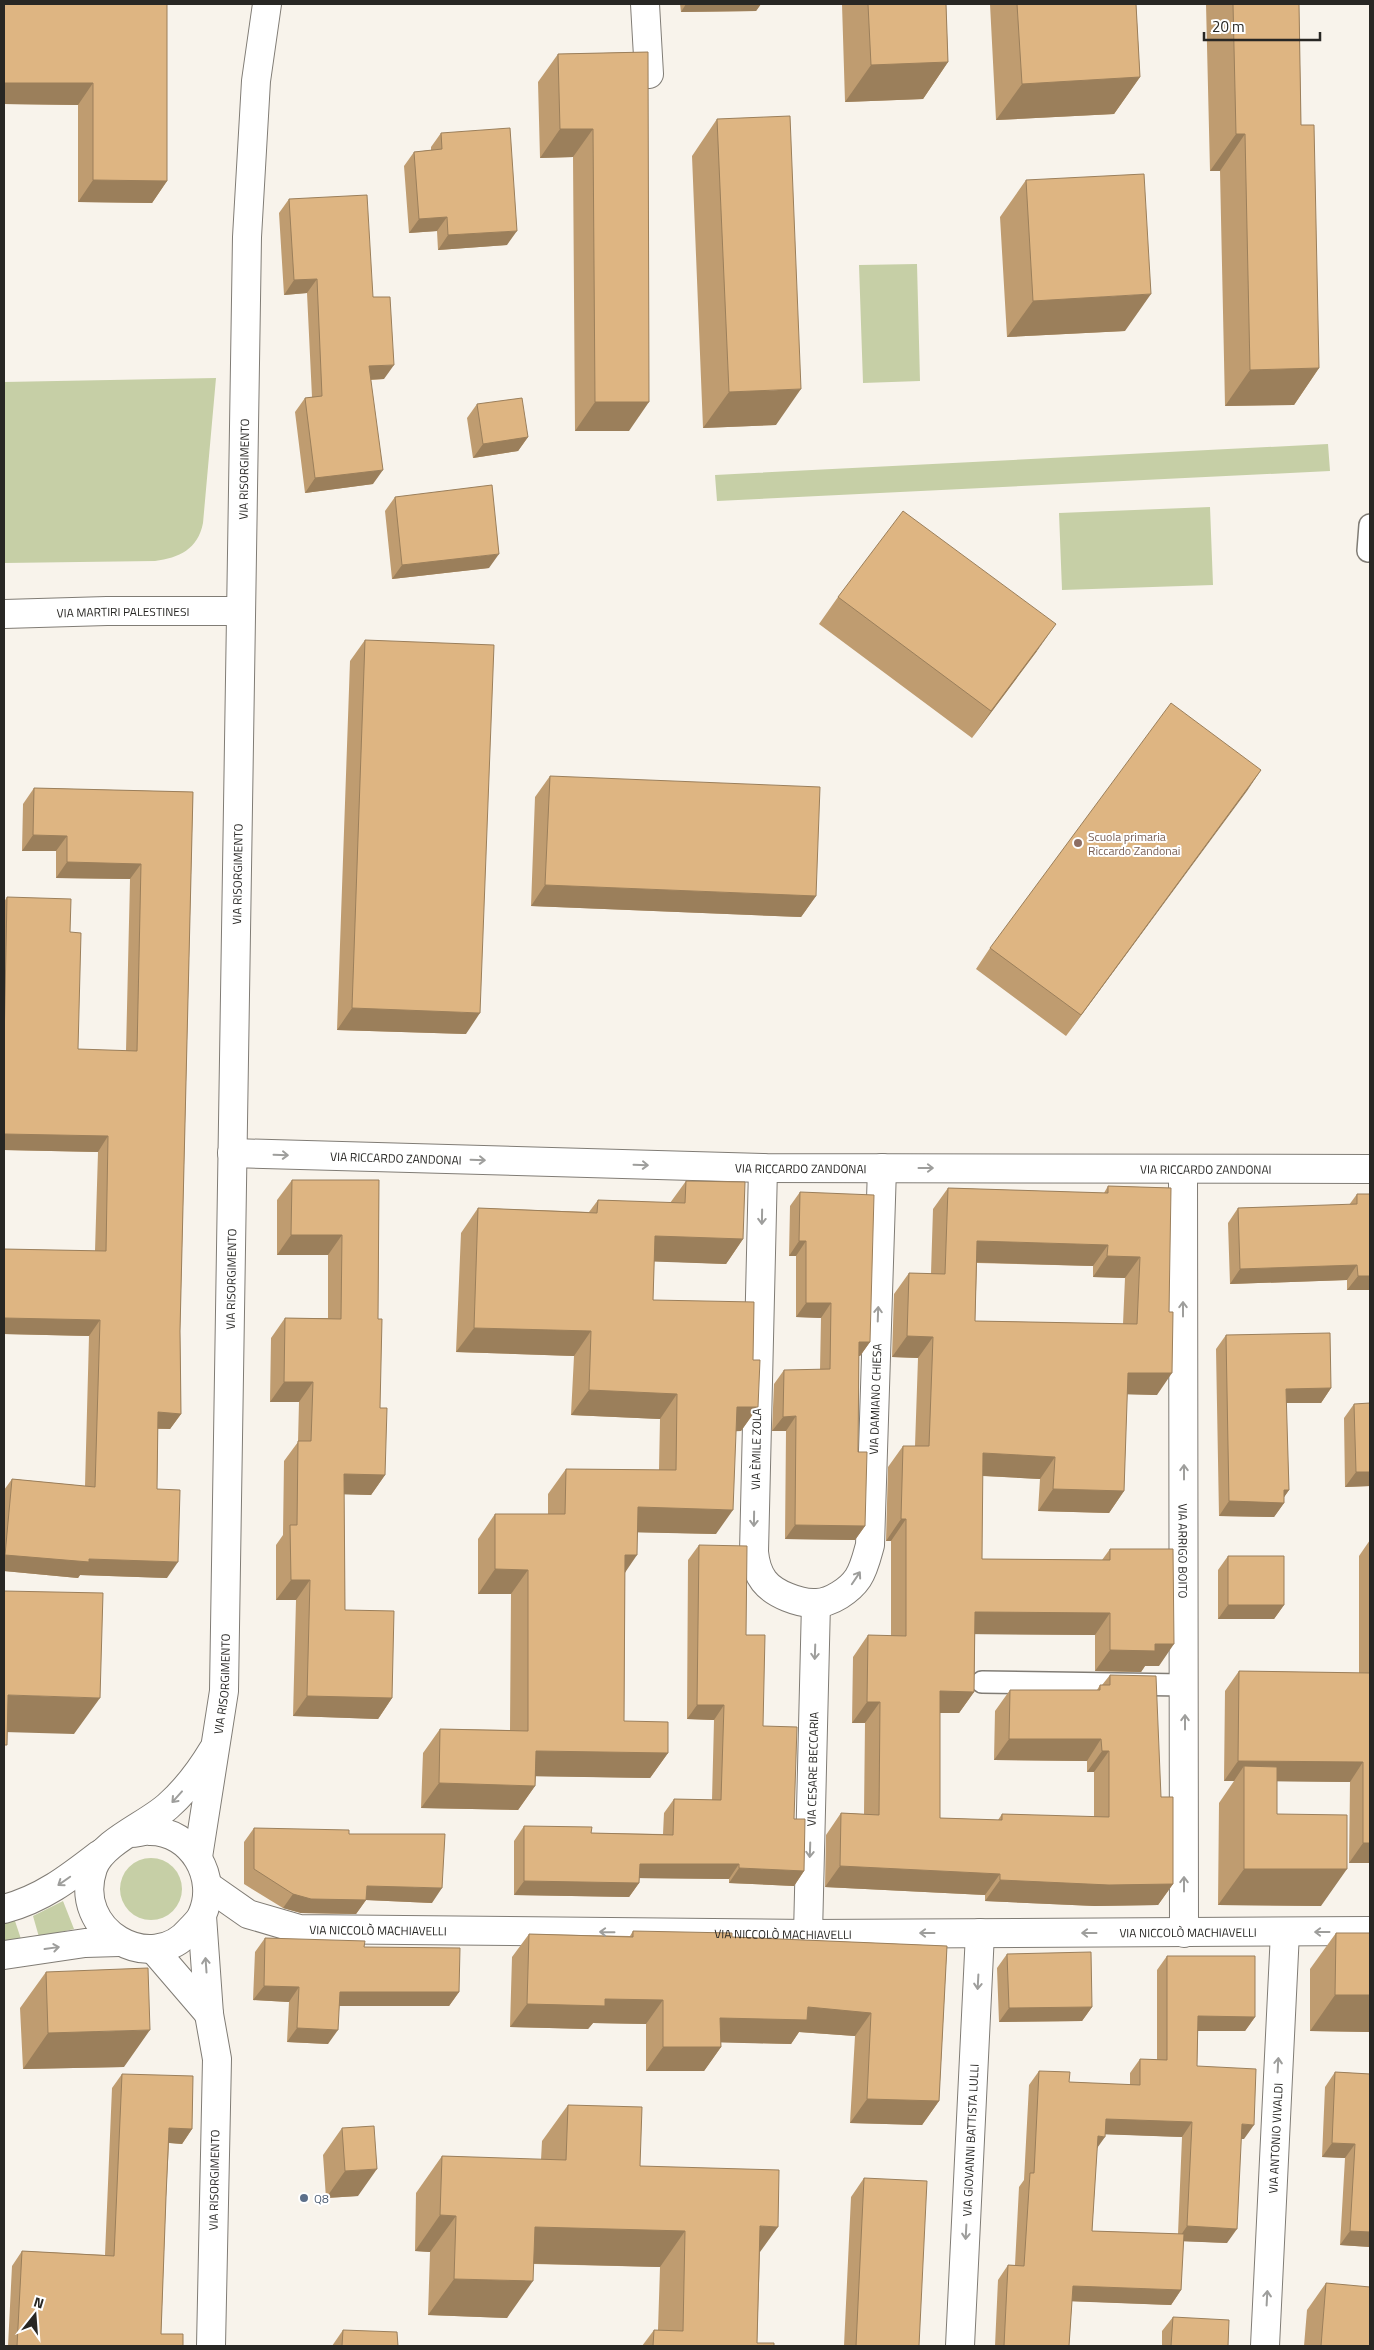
<svg xmlns="http://www.w3.org/2000/svg" width="1374" height="2350" font-family="'Titillium Web',sans-serif">
<rect width="100%" height="100%" fill="#f8f3eb"/>
<path fill="#c6cfa6" d="M917,264L920,381L863,383L859,265Z
M216,378L203,523C198,549 179,558 155,561L4,563V382Z
M1328,444L1330,471L717,501L715,475Z
M1210,507L1213,585L1062,590L1059,513Z
M120 1889a31 31 0 1 1 62 0a31 31 0 1 1-62 0Z
M63,1901L74,1929L39,1937L33,1916Z
M13,1921H15L21,1939L4,1942V1923Z"/>
<g fill="none" stroke-linecap="round" stroke-linejoin="round">
<g stroke="#807c75" stroke-width="24">
<path id="service" d="M1368,551L1370,525
M982,1682L1185,1685"/>
</g>
<g stroke="#807c75" stroke-width="30">
<g id="minor">
<path d="M645,4L649,74"/>
<path id="s1" d="M4,614L107,611H241"/>
<path id="s2" d="M763,1168L754,1552C755,1562 757,1572 764,1581C774,1594 800,1604 816,1603C831,1603 850,1590 858,1578C864,1569 867,1556 870,1545L882,1168"/>
<path id="s3" d="M1183,1169L1184,1933"/>
<path d="M202,1916L209,2014L217,2059L211,2346"/>
<path id="s4" d="M808,1934L816,1603"/>
<path d="M154,1950L209,2014"/>
<path id="s5" d="M960,2346L980,1933"/>
<path id="s6" d="M1265,2346L1285,1932"/>
</g>
</g>
<g stroke="#807c75" stroke-width="30">
<g id="tertiary">
<path id="s7" d="M232,1153L763,1168L1370,1169"/>
<path d="M131,1833C137,1833 144,1830 150,1831C192,1831 219,1878 202,1915C200,1920 194,1926 190,1930C152,1976 71,1932 93,1868C102,1842 147,1825 168,1806C186,1790 201,1770 213,1750"/>
<path id="s8" d="M198,1857L224,1691L247,237L256,81L267,4"/>
<path id="s9" d="M208,1886L248,1914L299,1929L808,1934L1370,1931"/>
<path d="M4,1909C42,1899 69,1878 100,1854"/>
<path d="M4,1955L85,1943L119,1942"/>
</g>
</g>
<use href="#service" stroke="#fff" stroke-width="21"/>
<use href="#minor" stroke="#fff" stroke-width="28"/>
<use href="#tertiary" stroke="#fff" stroke-width="28"/>
</g>
<path fill="#bf9c70" fill-rule="evenodd" d="M4,4H167V181L152,203L78,202V105L4,104Z
M680,4H761L756,11L681,12Z
M842,4H946L948,62L923,99L845,102Z
M990,4H1136L1140,77L1114,114L996,120Z
M1206,4H1299L1301,125L1319,368L1294,405L1225,406L1220,171H1210Z
M648,52L629,431H575L573,157L540,158L538,82L558,54Z
M717,119L776,425L703,428L692,156Z
M441,133L507,245L438,250L437,231L409,233L404,166L414,152L431,150V147Z
M1026,180L1125,331L1007,337L1000,217Z
M289,199L373,297L384,379L371,380L373,484L305,493L295,412L305,398L312,397L307,293L284,295L279,213Z
M477,404L528,437L518,451L473,458L467,418Z
M395,497L489,568L392,579L385,511Z
M838,597L1037,651L972,738L819,624Z
M365,640L466,1034L337,1030L350,661Z
M1261,770L1066,1036L976,969L990,948Z
M550,776L816,896L801,917L531,906L535,797Z
M34,788L193,792L180,1331L181,1414L170,1429H158L157,1489L167,1578L80,1575L78,1578L4,1571V1490L12,1479L85,1486L89,1336L4,1334V1249L95,1251L98,1152L4,1150V902L7,897L70,932L78,1049L126,1051L130,879L56,878V851H22L23,804Z
M292,1180H379L378,1319L380,1408L385,1475L371,1495L344,1494L345,1610L392,1698L378,1719L293,1716L296,1600H276V1545L283,1535L284,1461L298,1442L299,1402H270L271,1338L285,1318H328V1255H277V1200Z
M686,1181L743,1239L726,1264L654,1261L653,1300L753,1360L758,1407L741,1431H736L716,1534L637,1532L625,1573L624,1721L668,1753L650,1778L536,1776L535,1786L518,1810L421,1808L423,1753L440,1729L510,1730L511,1594H478V1539L495,1514H548V1494L566,1469L659,1470L660,1419L571,1415L574,1356L456,1352L461,1233L478,1208L589,1212L598,1200L670,1203Z
M1108,1186L1171,1188L1157,1395L1127,1394L1124,1491L1109,1513L1038,1511L1040,1479L982,1476V1559L1102,1560L1110,1549L1159,1666H1145L1141,1672L1095,1671V1635L975,1634L974,1692L959,1713H940V1818L998,1820L1002,1814L1094,1817V1772H1087V1761L994,1760L995,1711L1010,1690H1097L1100,1685H1102L1110,1675L1161,1797L1173,1884L1158,1905L1095,1906L985,1901V1895L825,1887L826,1835L841,1813L864,1814L865,1723H852L853,1657L868,1635L891,1636V1541H886L888,1467L903,1446H915L918,1358L892,1357L894,1294L909,1273L931,1274L933,1209L948,1188L1104,1193ZM977,1263L1093,1266V1277L1125,1278L1123,1324L975,1321Z
M800,1192L870,1342L860,1356H859L858,1452L865,1526L855,1540L785,1539L786,1431H772L774,1384L784,1370H820L821,1318L796,1317V1256H789L790,1206Z
M1357,1194L1370,1290H1347V1280L1230,1284L1228,1223L1238,1208L1349,1205Z
M1226,1335L1331,1388L1321,1403H1286L1289,1490L1284,1497V1503L1274,1517L1219,1516L1216,1349Z
M1354,1404L1370,1486L1345,1487L1344,1418Z
M1370,1540V1863H1349L1350,1782L1277,1781V1814L1321,1906L1218,1905L1219,1803L1234,1781H1224L1225,1691L1239,1671L1359,1673V1556Z
M699,1545L746,1635L763,1726L794,1819L804,1871L794,1886L729,1883V1879L639,1878V1883L629,1897L514,1895V1841L524,1826L591,1833L663,1834L664,1813L674,1799L712,1800L714,1720L687,1719L688,1560Z
M1228,1556L1284,1605L1274,1619H1218V1570Z
M254,1828L349,1834L432,1903L366,1900L356,1914L301,1913L283,1908L244,1884V1842Z
M633,1931L732,1937L947,1946L939,2101L922,2125L850,2123L855,2036L799,2032L791,2044L721,2042V2047L704,2071H646V2024L593,2023L588,2029L510,2027L512,1957L529,1934L630,1936Z
M1336,1933H1370V2032L1310,2031V1969Z
M265,1938L364,1947L459,1992L449,2006H339L328,2044L287,2042L289,2002L253,2000L255,1952Z
M1007,1954L1092,2007L1082,2021L999,2022L997,1968Z
M1167,1956L1255,2017L1245,2031H1198L1197,2066L1244,2139H1241L1227,2243L1183,2241L1181,2290L1171,2305L1072,2301L1069,2346H995L998,2280L1008,2265H1015L1019,2187L1024,2180L1029,2085L1039,2071L1069,2082L1130,2085V2073L1140,2059L1157,2060V1970ZM1105,2134L1182,2137L1178,2234L1092,2231L1097,2148Z
M46,1972L124,2067L23,2069L20,2008Z
M1335,2072L1370,2074V2247L1340,2245L1345,2158L1322,2157L1325,2087Z
M122,2074L192,2129L182,2144L169,2143L166,2197L161,2334L183,2346H8L12,2266L22,2251L105,2255L112,2088Z
M568,2105L640,2166L760,2253L757,2343L774,2346H642L654,2330H658L660,2267L533,2264L507,2318L428,2315L430,2252L415,2251L416,2193L442,2156L541,2160L542,2141Z
M342,2128L358,2196L326,2198L323,2155Z
M864,2178L919,2346H844L851,2197Z
M1326,2283L1370,2346H1304L1307,2310Z
M1173,2317L1228,2346H1162V2331Z
M343,2330L398,2346H332Z"/>
<path fill="#9b7f5b" d="M686,4H761L756,11L681,12Z
M948,62L923,99L845,102L871,65Z
M1140,77L1114,114L996,120L1022,84Z
M4,83H93L78,105L4,104Z
M560,129H593L573,157L540,158Z
M1236,134H1245L1220,171H1210Z
M93,180L167,181L152,203L78,202Z
M447,217L437,231L409,233L419,219Z
M517,231L507,245L438,250L448,235Z
M317,279L307,293L284,295L294,280Z
M1151,294L1125,331L1007,337L1033,301Z
M394,365L384,379L359,380L369,366Z
M1319,368L1294,405L1225,406L1250,370Z
M801,389L776,425L703,428L729,392Z
M595,402H649L629,431H575Z
M528,437L518,451L473,458L483,444Z
M383,470L373,484L305,493L315,478Z
M499,554L489,568L392,579L402,565Z
M1056,624L1037,651L972,738L991,711Z
M1261,770L1247,791L1066,1036L1081,1015Z
M33,835L67,836L56,851H22Z
M67,862L141,864L130,879L56,878Z
M545,885L816,896L801,917L531,906Z
M352,1008L480,1013L466,1034L337,1030Z
M4,1134L108,1136L98,1152L4,1150Z
M291,1235H342L328,1255H277Z
M655,1236L743,1239L726,1264L638,1261Z
M799,1241H806L796,1256H789Z
M977,1241L1108,1245L1093,1266L963,1262Z
M1107,1256L1140,1257L1125,1278L1093,1277Z
M1357,1265L1347,1280L1230,1284L1240,1269Z
M1358,1276H1370V1290H1347Z
M806,1303H831L821,1318L796,1317Z
M4,1318L100,1320L89,1336L4,1334Z
M474,1328L591,1331L574,1356L456,1352Z
M907,1336L933,1337L918,1358L892,1357Z
M859,1342H870L860,1356H849Z
M1128,1373H1172L1157,1395L1113,1394Z
M284,1382H313L299,1402H270Z
M1331,1388L1321,1403H1276L1286,1389Z
M589,1390L677,1394L660,1419L571,1415Z
M737,1407H758L741,1431L720,1432Z
M158,1412L181,1414L170,1429L147,1428Z
M796,1416L786,1431H772L783,1417Z
M983,1453L1055,1457L1040,1479L968,1475Z
M1356,1472H1370V1486L1345,1487Z
M344,1474L385,1475L371,1495L330,1494Z
M1053,1489L1124,1491L1109,1513L1038,1511Z
M1284,1490H1289L1280,1503H1284L1274,1517L1219,1516L1229,1501Z
M638,1507L733,1510L716,1534L620,1532Z
M901,1519H906L891,1541H886Z
M795,1525L865,1526L855,1540L785,1539Z
M5,1555L89,1559L178,1562L167,1578L80,1575L78,1578L4,1571V1557Z
M625,1555H637L620,1580Z
M495,1569L528,1570L511,1594H478Z
M291,1580H310L296,1600H276Z
M1228,1605H1284L1274,1619H1218Z
M975,1612L1110,1613L1095,1635L960,1634Z
M1155,1644H1174L1159,1666H1145L1141,1672L1095,1671L1110,1650Z
M940,1691L974,1692L959,1713H925Z
M8,1695L100,1698L74,1734L4,1732Z
M307,1696L392,1698L378,1719L293,1716Z
M867,1702H880L865,1723H852Z
M697,1705H724L714,1720L687,1719Z
M1009,1739H1101L1087,1761L994,1760Z
M536,1751L668,1753L650,1778L519,1776Z
M1102,1751H1109L1094,1772H1087Z
M1238,1761L1363,1762L1350,1782L1244,1781V1766L1234,1781H1224Z
M439,1783L535,1786L518,1810L421,1808Z
M1363,1843H1370V1863H1349Z
M640,1864H739L729,1879L629,1878Z
M840,1866L1000,1874L985,1895L825,1887Z
M739,1868L804,1871L794,1886L729,1883Z
M1244,1869H1347L1321,1906L1218,1905Z
M1000,1880L1173,1884L1158,1905L1095,1906L985,1901Z
M524,1881L639,1883L629,1897L514,1895Z
M367,1886L442,1888L432,1903L366,1900L356,1914L301,1913L283,1908L293,1894Z
M264,1986L299,1987L289,2002L253,2000Z
M340,1992H459L449,2006H330Z
M1335,1995H1370V2032L1310,2031Z
M605,1999L663,2000L646,2024L593,2023L588,2029L510,2027L527,2004Z
M808,2007L871,2013L855,2036L799,2032L791,2044L704,2042L720,2018Z
M1092,2007L1082,2021L999,2022L1009,2008Z
M1198,2016L1255,2017L1245,2031H1188Z
M297,2028L338,2030L328,2044L287,2042Z
M150,2030L124,2067L23,2069L48,2033Z
M663,2047H721L704,2071H646Z
M867,2099L939,2101L922,2125L850,2123Z
M1106,2119L1192,2122L1182,2137L1096,2134Z
M1242,2124L1254,2125L1244,2139H1232Z
M169,2128L192,2129L182,2144L159,2142Z
M1098,2136L1105,2137L1095,2151Z
M1332,2143L1355,2144L1345,2158L1322,2157Z
M377,2169L358,2196L326,2198L345,2171Z
M440,2215L456,2216L430,2252L415,2251Z
M760,2226L778,2227L752,2263Z
M1187,2226L1237,2229L1227,2243L1177,2241Z
M535,2227L685,2231L660,2267L509,2263Z
M1350,2231L1370,2232V2247L1340,2245Z
M454,2279L533,2281L507,2318L428,2315Z
M1073,2286L1181,2290L1171,2305L1063,2301Z"/>
<path fill="#deb582" stroke="#9b7f5b" fill-rule="evenodd" d="M4,4H167V181L93,180V83H4Z
M868,4H946L948,62L871,65Z
M1017,4H1136L1140,77L1022,84Z
M1233,4H1299L1301,125H1314L1319,368L1250,370L1245,134H1236Z
M648,52L649,402H595L593,129H560L558,54Z
M790,116L801,389L729,392L717,119Z
M510,128L517,231L448,235L447,217L419,219L414,152L442,149L441,133Z
M1144,174L1151,294L1033,301L1026,180Z
M367,195L373,297H390L394,365L369,366L383,470L315,478L305,398L322,396L317,279L294,280L289,199Z
M522,398L528,437L483,444L477,404Z
M492,485L499,554L402,565L395,497Z
M903,511L1056,624L991,711L838,597Z
M365,640L494,645L480,1013L352,1008Z
M1171,703L1261,770L1081,1015L990,948Z
M550,776L820,787L816,896L545,885Z
M34,788L193,792L180,1331L181,1414L158,1412L157,1489L180,1490L178,1562L89,1559V1562L5,1555L12,1479L95,1487L100,1320L4,1318V1249L106,1251L108,1136L4,1134V1047L7,897L71,899L70,932L81,933L78,1049L137,1051L141,864L67,862V836L33,835Z
M292,1180H379L378,1319H382L380,1408H387L385,1475L344,1474L345,1610L394,1611L392,1698L307,1696L310,1580H291L290,1525H297L298,1441H311L313,1382H284L285,1318L341,1319L342,1235H291Z
M686,1181L745,1182L743,1239L655,1236L653,1300L754,1302L753,1360H760L758,1407H737L733,1510L638,1507L637,1555H625L624,1721L668,1722V1753L536,1751L535,1786L439,1783L440,1729L528,1731V1570L495,1569V1514H565L566,1469L676,1470L677,1394L589,1390L591,1331L474,1328L478,1208L597,1213L598,1200L685,1203Z
M1108,1186L1171,1188L1169,1312H1173L1172,1373H1128L1124,1491L1053,1489L1055,1457L983,1453L982,1559L1110,1560V1549H1173L1174,1644H1155V1651L1110,1650V1613L975,1612L974,1692L940,1691V1818L1002,1820V1814L1109,1817V1751H1102L1101,1739H1009L1010,1690H1100V1685H1110V1675L1156,1676L1161,1797H1173V1884L1109,1885L1000,1880V1874L840,1866L841,1813L879,1815L880,1702H867L868,1635L906,1636V1519H901L903,1446H929L933,1337L907,1336L909,1273L945,1274L948,1188L1108,1193ZM977,1241L1108,1245L1107,1256L1140,1257L1137,1324L975,1321Z
M800,1192L874,1195L870,1342H859L858,1452H867L865,1526L795,1525L796,1416L783,1417L784,1370L830,1369L831,1303H806V1241H799Z
M1357,1194H1370V1276H1358L1357,1265L1240,1269L1238,1208L1357,1204Z
M1330,1333L1331,1388L1286,1389L1289,1490H1284V1503L1229,1501L1226,1335Z
M1370,1403V1472H1356L1354,1404Z
M699,1545L747,1546L746,1635H765L763,1726L797,1727L794,1819H805L804,1871L739,1868V1864H640L639,1883L524,1881V1826L592,1827L591,1833L673,1835L674,1799L721,1800L724,1705H697Z
M1228,1556H1284V1605H1228Z
M4,1591L103,1593L100,1698L8,1695L7,1745H4Z
M1239,1671L1370,1673V1843H1363V1762L1238,1761Z
M1244,1766L1277,1767V1814L1347,1815V1869H1244Z
M254,1828L349,1830V1834H445L442,1888L367,1886L366,1900L311,1899L293,1894L254,1869Z
M633,1931L732,1933V1937L947,1946L939,2101L867,2099L871,2013L808,2007L807,2020L720,2018L721,2047H663V2000L605,1999V2006L527,2004L529,1934L633,1937Z
M1336,1933H1370V1995H1335Z
M265,1938L365,1941L364,1947L460,1948L459,1992H340L338,2030L297,2028L299,1987L264,1986Z
M1091,1952L1092,2007L1009,2008L1007,1954Z
M1167,1956H1255V2017L1198,2016L1197,2066L1256,2069L1254,2125L1242,2124L1237,2229L1187,2226L1192,2122L1106,2119L1105,2137L1098,2136L1092,2231L1184,2234L1181,2290L1073,2286L1069,2346H1004L1008,2265L1024,2266L1030,2173H1034L1039,2071L1070,2072L1069,2082L1140,2085V2059L1167,2060Z
M148,1968L150,2030L48,2033L46,1972Z
M1335,2072L1370,2074V2232L1350,2231L1355,2144L1332,2143Z
M122,2074L193,2076L192,2129L169,2128L166,2197L161,2334H183V2346H17L22,2251L114,2256Z
M568,2105L642,2107L640,2166L779,2170L778,2227L760,2226L757,2343H774V2346H653L654,2330L683,2331L685,2231L535,2227L533,2281L454,2279L456,2216L440,2215L442,2156L566,2160Z
M374,2126L377,2169L345,2171L342,2128Z
M864,2178L927,2181L919,2346H856Z
M1326,2283L1370,2287V2346H1321Z
M1173,2317L1229,2320L1228,2346H1171Z
M343,2330L397,2332L398,2346H342Z"/>
<defs><path id="oneway-shaft" d="M-6 0H5M1.5-3L5.5 0L1.5 3" fill="none" stroke-width="1.6" stroke-linecap="round" stroke-linejoin="round" transform="scale(1.25)"/></defs>
<g stroke="#9e9e9c">
<use href="#oneway-shaft" transform="translate(281 1155) rotate(2)"/>
<use href="#oneway-shaft" transform="translate(478 1160) rotate(2)"/>
<use href="#oneway-shaft" transform="translate(641 1165) rotate(2)"/>
<use href="#oneway-shaft" transform="translate(926 1168)"/>
<use href="#oneway-shaft" transform="translate(762 1217) rotate(91)"/>
<use href="#oneway-shaft" transform="translate(1183 1309) rotate(-90)"/>
<use href="#oneway-shaft" transform="translate(878 1314) rotate(-88)"/>
<use href="#oneway-shaft" transform="translate(1184 1472) rotate(-90)"/>
<use href="#oneway-shaft" transform="translate(754 1519) rotate(91)"/>
<use href="#oneway-shaft" transform="translate(856 1578) rotate(-56)"/>
<use href="#oneway-shaft" transform="translate(815 1652) rotate(92)"/>
<use href="#oneway-shaft" transform="translate(1185 1722) rotate(-90)"/>
<use href="#oneway-shaft" transform="translate(177 1797) rotate(132)"/>
<use href="#oneway-shaft" transform="translate(810 1850) rotate(92)"/>
<use href="#oneway-shaft" transform="translate(64 1881) rotate(145)"/>
<use href="#oneway-shaft" transform="translate(1184 1884) rotate(-90)"/>
<use href="#oneway-shaft" transform="translate(607 1932) rotate(-179)"/>
<use href="#oneway-shaft" transform="translate(1322 1932) rotate(180)"/>
<use href="#oneway-shaft" transform="translate(927 1933) rotate(180)"/>
<use href="#oneway-shaft" transform="translate(1089 1933) rotate(180)"/>
<use href="#oneway-shaft" transform="translate(52 1948) rotate(-8)"/>
<use href="#oneway-shaft" transform="translate(206 1965) rotate(-94)"/>
<use href="#oneway-shaft" transform="translate(978 1982) rotate(93)"/>
<use href="#oneway-shaft" transform="translate(1278 2065) rotate(-87)"/>
<use href="#oneway-shaft" transform="translate(966 2232) rotate(93)"/>
<use href="#oneway-shaft" transform="translate(1267 2298) rotate(-87)"/>
</g>
<circle fill="#8d6e63" stroke="#fff" stroke-width="2" cx="1078" cy="843" r="5"/>
<circle fill="#5c6f8a" stroke="#fff" stroke-width="2" cx="304" cy="2198" r="5"/>
<g text-anchor="middle" dominant-baseline="central" stroke-width="4" stroke-linejoin="round" paint-order="stroke">
<g font-size="12" fill="#282724" stroke="#fff">
<text stroke="none"><textPath href="#s8" startOffset="1390">VIA RISORGIMENTO</textPath></text>
<text stroke="none"><textPath href="#s1" startOffset="119">VIA MARTIRI PALESTINESI</textPath></text>
<text stroke="none"><textPath href="#s8" startOffset="985">VIA RISORGIMENTO</textPath></text>
<text stroke="none"><textPath href="#s7" startOffset="164">VIA RICCARDO ZANDONAI</textPath></text>
<text stroke="none"><textPath href="#s7" startOffset="569">VIA RICCARDO ZANDONAI</textPath></text>
<text stroke="none"><textPath href="#s7" startOffset="974">VIA RICCARDO ZANDONAI</textPath></text>
<text stroke="none"><textPath href="#s8" startOffset="580">VIA RISORGIMENTO</textPath></text>
<text stroke="none"><textPath href="#s2" startOffset="705">VIA DAMIANO CHIESA</textPath></text>
<text transform="translate(756 1449) rotate(-89)">VIA ÈMILE ZOLA</text>
<text stroke="none"><textPath href="#s3" startOffset="382">VIA ARRIGO BOITO</textPath></text>
<text stroke="none"><textPath href="#s8" startOffset="175">VIA RISORGIMENTO</textPath></text>
<text stroke="none"><textPath href="#s4" startOffset="165">VIA CESARE BECCARIA</textPath></text>
<text stroke="none"><textPath href="#s9" startOffset="181">VIA NICCOLÒ MACHIAVELLI</textPath></text>
<text stroke="none"><textPath href="#s9" startOffset="586">VIA NICCOLÒ MACHIAVELLI</textPath></text>
<text stroke="none"><textPath href="#s9" startOffset="991">VIA NICCOLÒ MACHIAVELLI</textPath></text>
<text stroke="none"><textPath href="#s6" startOffset="208">VIA ANTONIO VIVALDI</textPath></text>
<text stroke="none"><textPath href="#s5" startOffset="206">VIA GIOVANNI BATTISTA LULLI</textPath></text>
<text transform="translate(214 2180) rotate(-89)">VIA RISORGIMENTO</text>
</g>
<g font-size="12" fill="#785e54" stroke="#fff" text-anchor="start">
<text x="1088" y="836">Scuola primaria<tspan x="1088" dy="14">Riccardo Zandonai</tspan></text>
</g>
<g font-size="12" fill="#4e5e75" stroke="#fff" text-anchor="start">
<text x="314" y="2198">Q8</text>
</g>
</g>
<rect width="1374" height="2350" fill="none" stroke="#282724" stroke-width="10"/>
<g transform="translate(35 2315) rotate(17)" stroke="#ffffff" stroke-width="4" paint-order="stroke">
<path d="M0-4L9 19L0 12L-9 19Z" fill="#282724"/>
<text y="-8" font-size="14" font-weight="bold" text-anchor="middle" fill="#282724">N</text>
</g>
<path d="M1204 32v8h116v-8" fill="none" stroke="#282724" stroke-width="2.5"/>
<text x="1212" y="32" font-size="15" fill="#282724" stroke="#ffffff" stroke-width="4" paint-order="stroke">20 m</text>
</svg>
